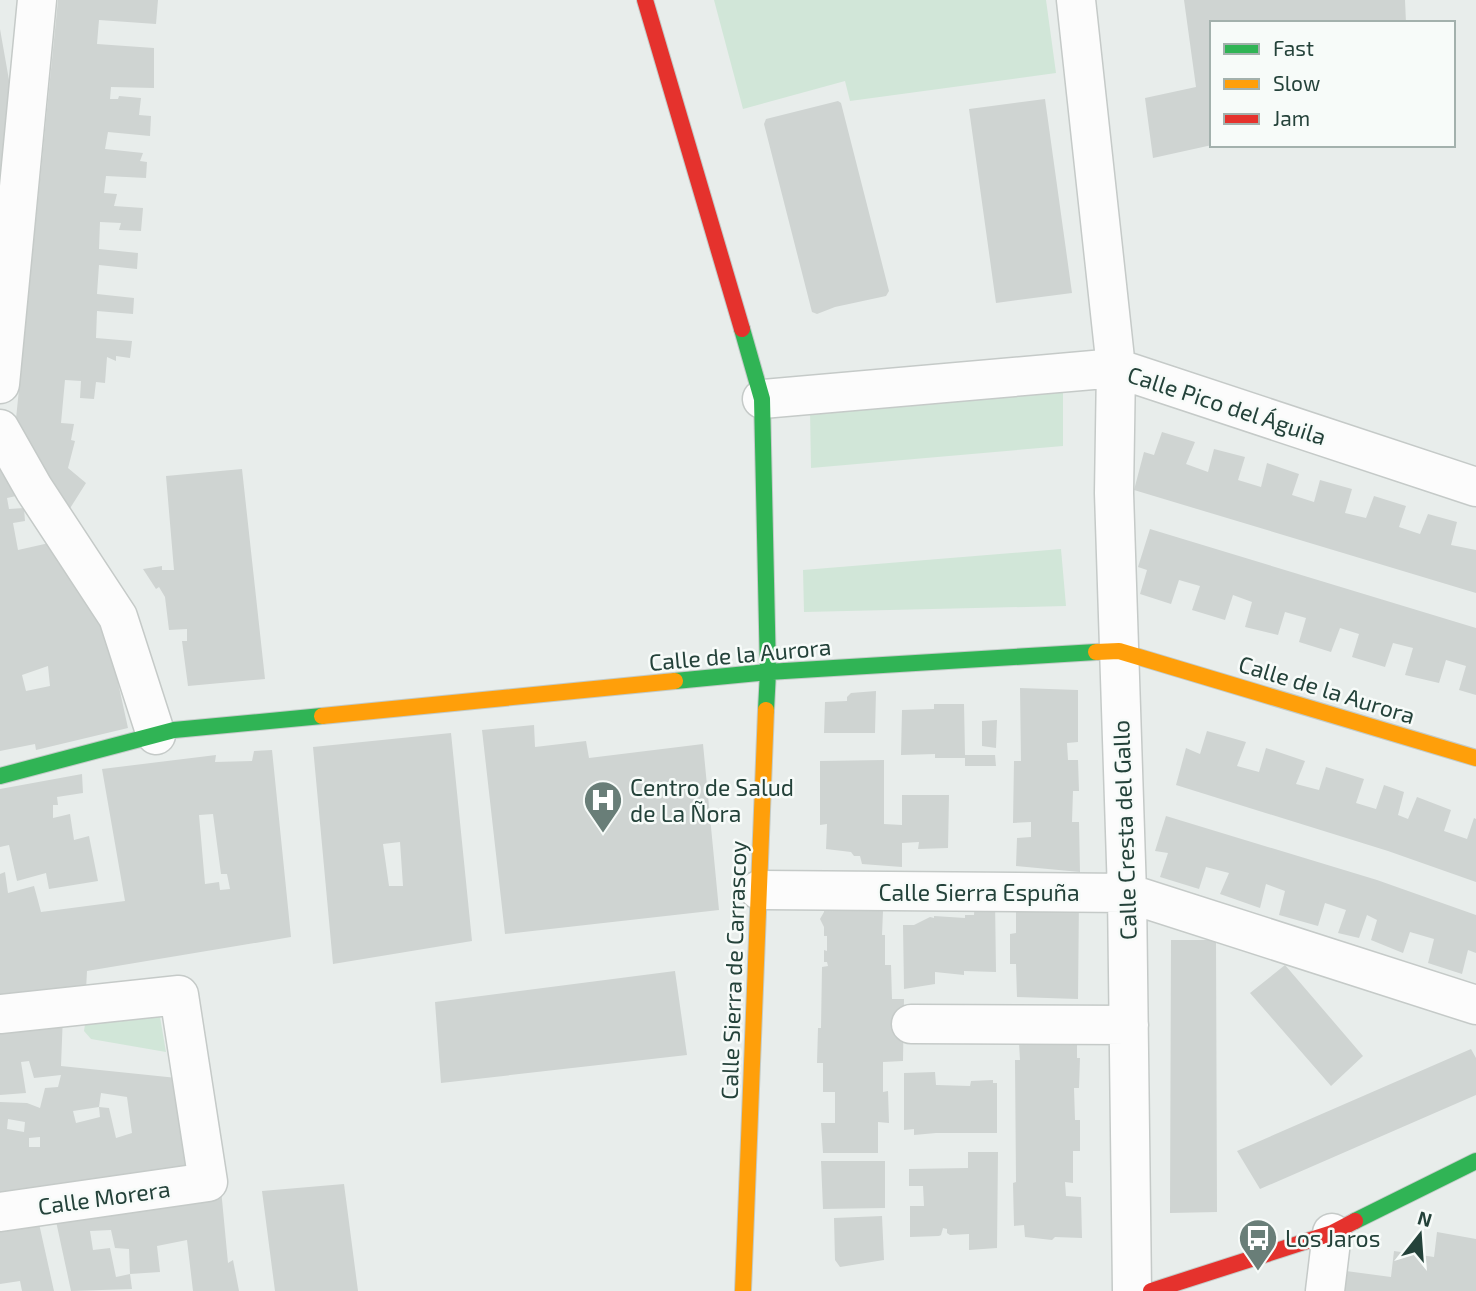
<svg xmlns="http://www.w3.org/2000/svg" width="1476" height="1291" font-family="'Exo 2',sans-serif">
<rect width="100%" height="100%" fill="#e8edeb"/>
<path fill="#d1e6d8" d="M714,0H1046L1056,73L850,101L845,81L743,109Z
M1063,389V446L811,468L810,410Z
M1061,549L1066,606L804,612L803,570Z
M159,1011L166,1052L91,1039L84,1031L86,1018Z"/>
<path fill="#cfd4d2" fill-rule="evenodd" d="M58,0H158L156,24L99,20L97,44L154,48V88L111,87L110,99H118L119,96L141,98L139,115L151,116L150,136L108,132L105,149L143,153L140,161L147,162L146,178L106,176L104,193L117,194L114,206L143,208L141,231L119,230L121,223L100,222L99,249L138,253L137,269L99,265L97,294L134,298L133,314L97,311L96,338L132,341L130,358L116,356V361L107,357L105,383L96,382L94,399L80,398L81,381L65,380L61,423L74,424L71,440L75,441L68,468L86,483L62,521L16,419Z
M1184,0H1405L1406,23H1212V145L1153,158L1145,98L1196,87Z
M0,29L12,97L0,256Z
M1045,99L1072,293L996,303L969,109Z
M838,101L841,103L889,291L886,296L835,307L817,314L812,312L764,124L766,119Z
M1162,432L1195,442L1186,464L1208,472L1214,449L1245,457L1238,480L1261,487L1267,463L1299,474L1292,495L1314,502L1320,480L1352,489L1345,513L1366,518L1374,496L1406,506L1399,527L1420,534L1428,514L1457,522L1451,545L1476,550V593L1134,490L1144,452L1154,455Z
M0,442L30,493L7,498L9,509L24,508L25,521L13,523L18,550L58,541L108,637L128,728L36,750L35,744L0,751ZM48,666L50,686L26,691L22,675Z
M242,469L265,679L188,686L182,641H187V629L169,630L165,597L159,587L156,589L143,569L162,566V570H174L166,476Z
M1150,529L1476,628V695L1459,690L1466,666L1446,660L1439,683L1405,675L1413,648L1393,643L1385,667L1352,657L1359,634L1340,628L1331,652L1299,642L1306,618L1285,612L1278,635L1245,627L1252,602L1233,595L1225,620L1192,610L1200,586L1179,580L1171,604L1140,594L1147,570L1138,567Z
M1020,688L1078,690V742L1067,743L1068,760H1078L1079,791H1073L1072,822H1079L1080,872L1016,866L1017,838L1031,837V822L1013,823L1014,761H1021Z
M876,691L875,733H824L825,702L847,701V697L851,693Z
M934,704H964L965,755H995L996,766H965V758H935V754L901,755L902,710L934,709Z
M997,720L996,748L982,746V721Z
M534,725L535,747L586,741L589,758L703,744L719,910L505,934L482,730Z
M1207,731L1246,742L1237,766L1259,772L1266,748L1305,761L1296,784L1319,790L1326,767L1364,779L1356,803L1376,809L1384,785L1404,792L1398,815L1408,819L1417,797L1451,810L1444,831L1467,839L1474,818L1476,819V882L1388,851L1176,785L1186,748L1200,754Z
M451,733L472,941L333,964L313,747ZM400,842L403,886H389L383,844Z
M272,750L291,937L87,971L86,990L0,1001V874L5,872L8,893L34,886L41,912L125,901L102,769L216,755L215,762L252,761L254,751ZM213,814L221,874H227L230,889L220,890L219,882L205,884L199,815Z
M884,760V824L902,825V795H949L948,848L918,849L919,842L902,843V867L862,864L860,856H854L851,852L826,849L827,824L820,825V761Z
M82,774L83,793L57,797L58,805H53V818L70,814L74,840L89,836L98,881L49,889L46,873L17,881L9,845L0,847V789Z
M1166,816L1377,880L1476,915V953L1468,950L1462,974L1428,963L1434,939L1410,932L1403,953L1371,940L1377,920L1367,915L1359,938L1338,933L1346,910L1325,903L1318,926L1279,915L1285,891L1266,884L1260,908L1220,894L1229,873L1206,867L1199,889L1160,877L1168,853L1155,851Z
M1016,895L1079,898L1078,999L1017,997L1016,964H1010V934L1016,933Z
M887,898L888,911H883L882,935H885V965H891L892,999H904L903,1061L883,1062V1092L888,1091L889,1123L878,1122V1153H823L821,1123H835V1092H823V1063H817L818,1028H821L822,967L828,966L827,962H824V950L827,951V936H824V927L820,919L824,912V902Z
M975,898L995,899L996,972L964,971V975L935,972V984L904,989L903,925H914L930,917L934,918V916L965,918V915H974Z
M1171,940H1216L1217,1212L1170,1213Z
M1285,965L1363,1056L1331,1086L1250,993Z
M675,971L687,1055L441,1083L435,1002Z
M63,1015L61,1066L177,1078L192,1178L0,1200V1102L27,1103L40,1108L45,1088L58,1087L61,1075L34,1078L29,1061L21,1062L26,1093L0,1095V1022ZM101,1093L127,1097L132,1133L116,1138L109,1108L99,1107L100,1117L76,1123L73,1111L99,1107ZM8,1119L25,1122L24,1132L7,1129ZM40,1137V1147H29V1138Z
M1077,1037V1058H1080L1079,1088H1074L1075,1120H1080V1151H1073V1183L1065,1182L1066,1196L1081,1197L1082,1238L1055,1237L1052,1240L1025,1237L1024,1225L1014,1226L1013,1183L1016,1182L1015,1060H1020L1019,1043Z
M1471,1049L1476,1058V1095L1260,1189L1237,1151Z
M935,1072L936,1085L970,1086L971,1081L993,1080V1083H997V1133H936L914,1135V1129L904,1130V1073Z
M968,1152H998L997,1248L969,1250V1234L950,1235L947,1233V1229L943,1228L941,1235L939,1236L910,1237V1206H924L923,1186H909V1169L968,1168Z
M821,1161H885V1208L823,1209Z
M344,1184L358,1291H275L262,1191Z
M221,1189L228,1263L233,1260L239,1291H193L187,1240L157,1246L160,1272L130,1274L129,1249L115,1248L111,1230L90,1231L93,1250L110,1248L116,1277L130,1274L132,1289L71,1291L54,1212Z
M882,1216L884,1260L840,1267L835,1260L834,1218Z
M38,1219L54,1291H22L20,1281L0,1284V1225Z
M1437,1232L1476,1239V1291H1343L1346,1271L1391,1277L1394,1251L1434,1257Z"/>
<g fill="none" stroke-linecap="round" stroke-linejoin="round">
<g stroke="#c5cac8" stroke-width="41">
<path id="street" d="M1076,0L1116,368L1114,493L1127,893L1132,1291
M0,384L37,0
M762,399L1116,368L1476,487
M0,429L34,489L118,617L156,735
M759,890L1127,893L1476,1005
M0,1014L179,995L208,1182L0,1212
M911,1024L1129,1025
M1325,1291L1332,1233"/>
</g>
<g stroke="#c3cbc8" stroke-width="18">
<path id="fast" d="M742,329L762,399L768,672L766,710
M675,681L768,672L1096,652
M0,776L174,730L322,716
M1355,1221L1476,1161"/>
</g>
<g stroke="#c3cbc8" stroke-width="18">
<path id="slow" d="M1096,652L1119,651L1476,758
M322,716L675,681
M743,1291L766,710"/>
</g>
<g stroke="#c3cbc8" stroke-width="18">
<path id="jam" d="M645,0L742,329
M1151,1291L1332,1233L1355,1221"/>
</g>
<use href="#street" stroke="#fcfcfc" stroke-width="38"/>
<use href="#fast" stroke="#30b455" stroke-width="16"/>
<use href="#slow" stroke="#ff9f0a" stroke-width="16"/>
<use href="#jam" stroke="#e5322d" stroke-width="16"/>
</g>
<defs>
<g id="hospital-pin" transform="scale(2.0125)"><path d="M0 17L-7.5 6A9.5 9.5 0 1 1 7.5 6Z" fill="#697e78" stroke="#f7fbf9"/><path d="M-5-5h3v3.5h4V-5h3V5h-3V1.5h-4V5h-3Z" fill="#fff"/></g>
<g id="bus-pin" transform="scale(2.0125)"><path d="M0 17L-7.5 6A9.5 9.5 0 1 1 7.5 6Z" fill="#697e78" stroke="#f7fbf9"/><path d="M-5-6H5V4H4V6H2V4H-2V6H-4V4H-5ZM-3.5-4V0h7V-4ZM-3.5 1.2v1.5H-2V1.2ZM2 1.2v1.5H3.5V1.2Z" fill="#fff"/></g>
</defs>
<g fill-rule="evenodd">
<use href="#hospital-pin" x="603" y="800"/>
<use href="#bus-pin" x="1258" y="1238"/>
</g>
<g text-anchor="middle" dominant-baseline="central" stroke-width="5" stroke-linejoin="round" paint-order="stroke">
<g font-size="23" fill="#24423a" stroke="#f7fbf9">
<text transform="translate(1227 405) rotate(18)">Calle Pico del Águila</text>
<text transform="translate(740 654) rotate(-5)">Calle de la Aurora</text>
<text transform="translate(1327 689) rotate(17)">Calle de la Aurora</text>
<text transform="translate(1124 830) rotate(-92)">Calle Cresta del Gallo</text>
<text x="979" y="892">Calle Sierra Espuña</text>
<text transform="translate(733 970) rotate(-88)">Calle Sierra de Carrascoy</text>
<text transform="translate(104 1197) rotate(-8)">Calle Morera</text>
</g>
<g font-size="23" fill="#24423a" stroke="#f7fbf9" text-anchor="start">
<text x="630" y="787">Centro de Salud<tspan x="630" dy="26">de La Ñora</tspan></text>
<text x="1285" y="1238">Los Jaros</text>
</g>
</g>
<rect x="1210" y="21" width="245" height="126" fill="#f7fbf9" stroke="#a3b1ad" stroke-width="2"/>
<rect x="1224" y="44" width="35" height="10" fill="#30b455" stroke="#a3b1ad" stroke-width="2"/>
<text x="1273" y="56" font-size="21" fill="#24423a">Fast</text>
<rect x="1224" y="79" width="35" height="10" fill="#ff9f0a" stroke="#a3b1ad" stroke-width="2"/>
<text x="1273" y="91" font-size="21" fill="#24423a">Slow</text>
<rect x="1224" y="114" width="35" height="10" fill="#e5322d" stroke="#a3b1ad" stroke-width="2"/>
<text x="1273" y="126" font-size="21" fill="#24423a">Jam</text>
<g transform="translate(1420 1235) rotate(17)" stroke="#f7fbf9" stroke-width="5" paint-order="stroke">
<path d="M0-5L12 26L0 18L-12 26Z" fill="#24423a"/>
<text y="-10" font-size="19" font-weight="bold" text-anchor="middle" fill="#24423a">N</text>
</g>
</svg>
